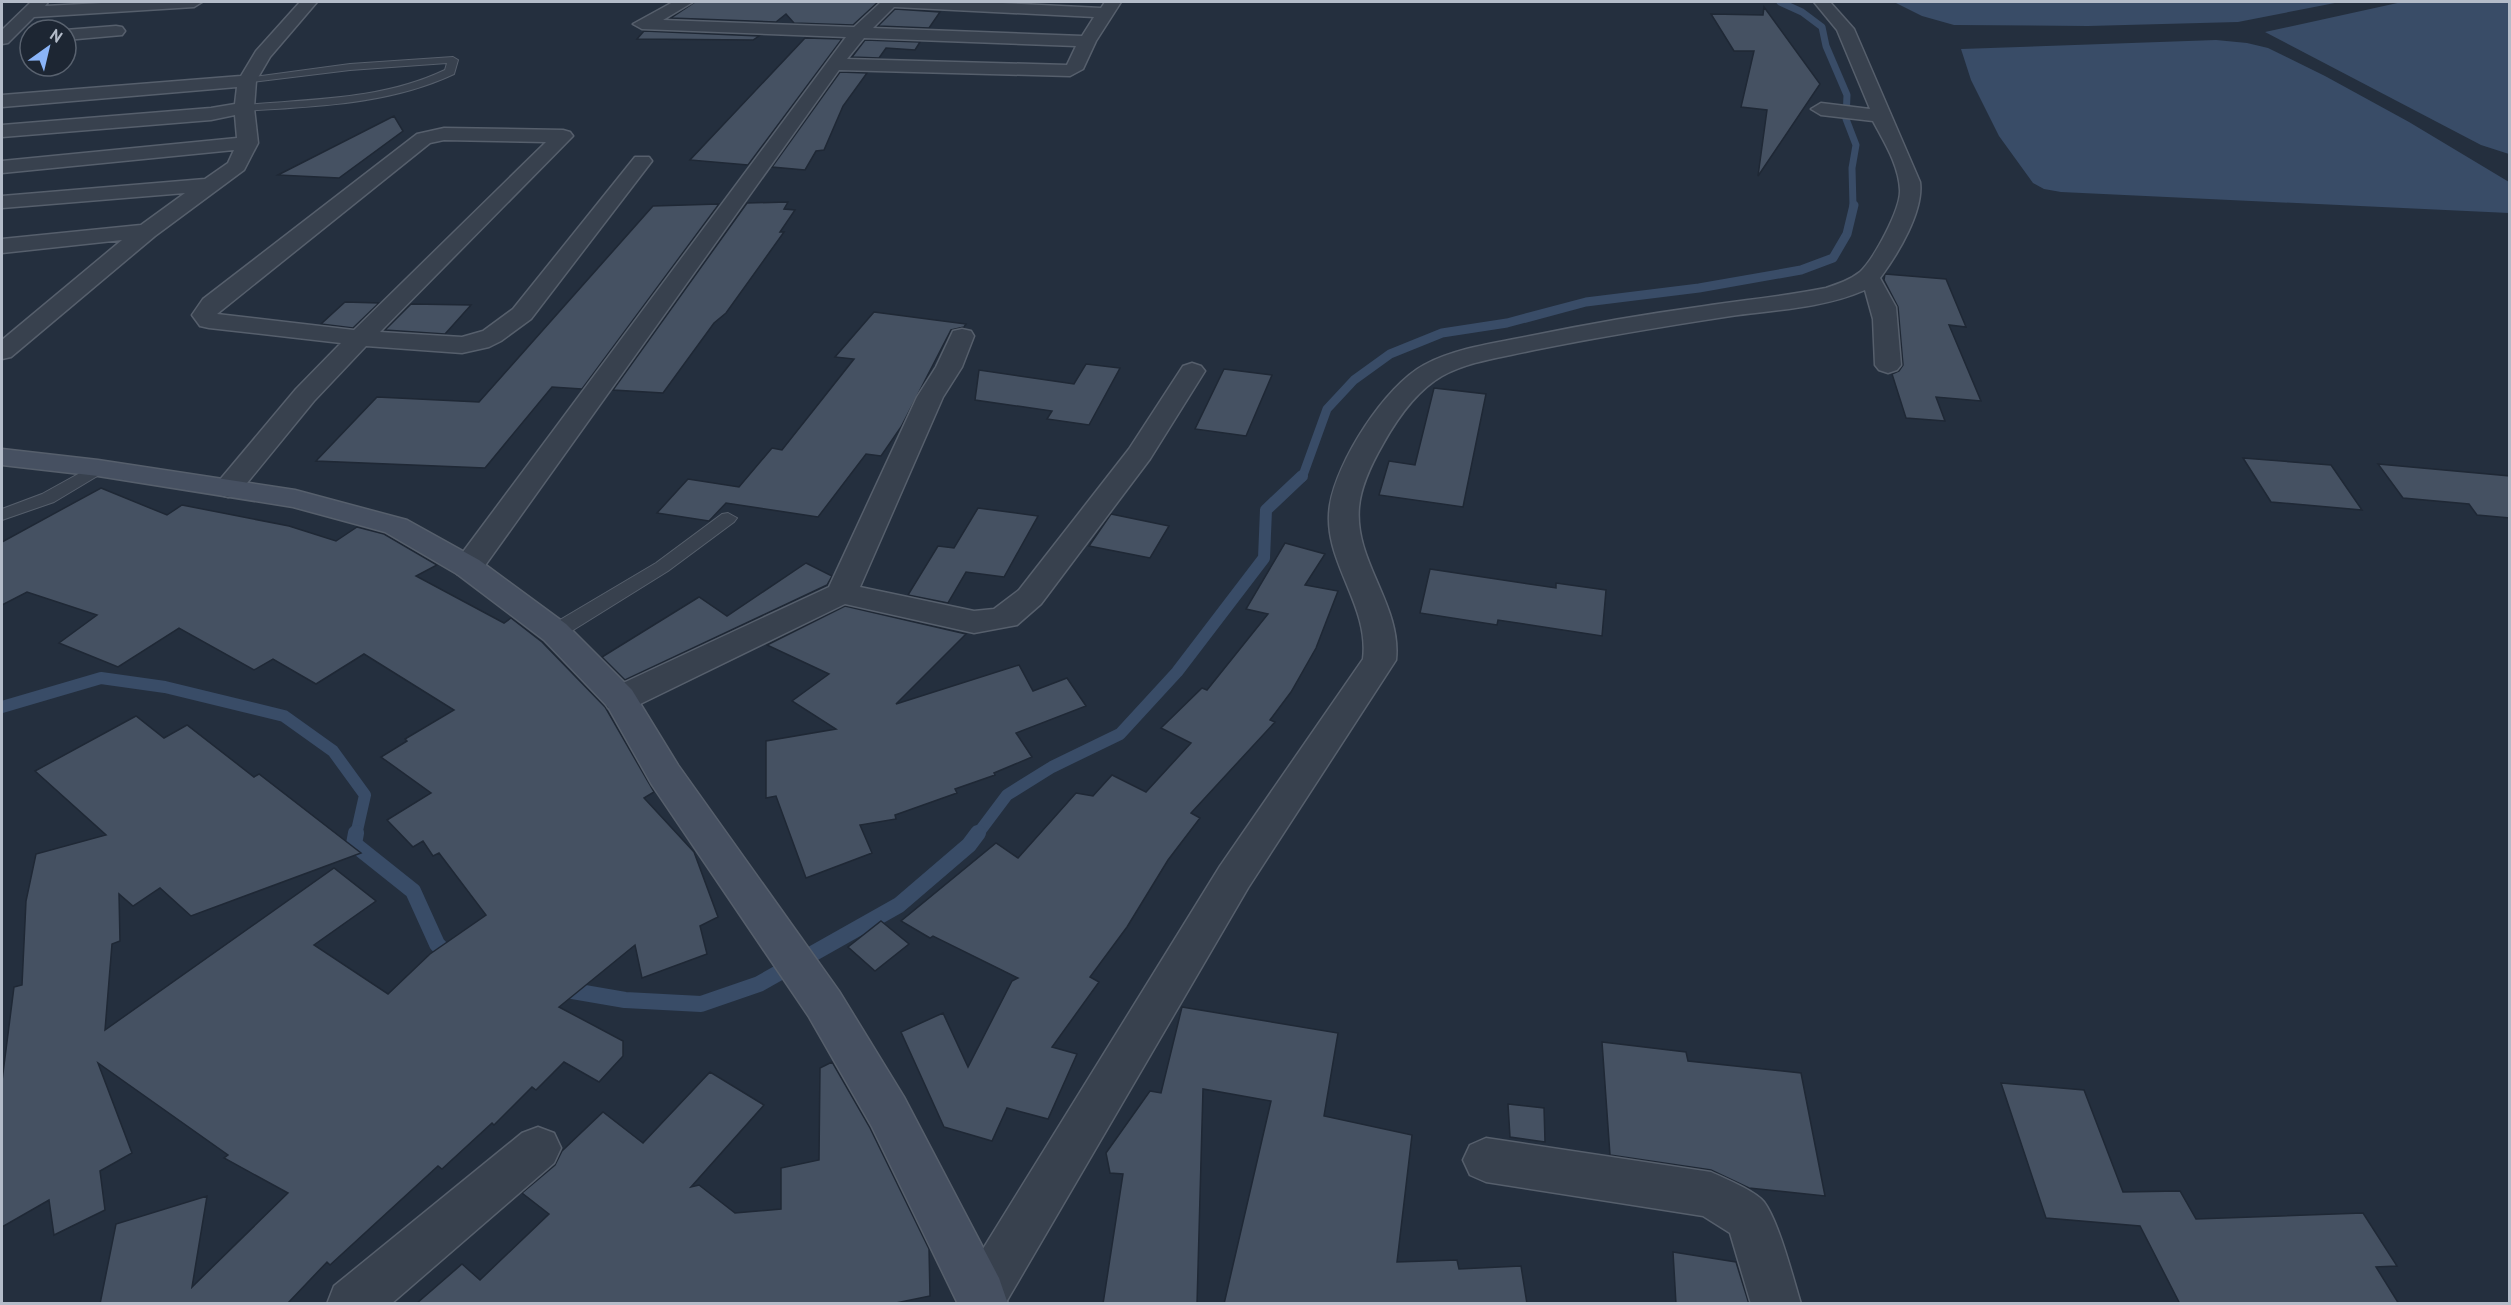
<svg xmlns="http://www.w3.org/2000/svg" width="2511" height="1305" font-family="'PT Sans',sans-serif">
<rect width="100%" height="100%" fill="#242f3e"/>
<path fill="#394c67" d="M1894,2H2340L2238,22L2088,26L1954,25L1922,16Z
M2402,2H2509V154L2481,145L2265,32Z
M2216,40L2247,43L2268,48L2325,76L2409,122L2509,182V213L2061,192L2044,189L2033,183L1999,136L1971,80L1961,49Z"/>
<g fill="none" stroke-linecap="round" stroke-linejoin="round">
<path stroke="#394c67" stroke-width="7" d="M1780,2L1802,12L1822,27L1826,46L1847,95L1846,119L1856,145L1852,168L1853,206"/>
<path stroke="#394c67" stroke-width="9" d="M1302,478L1327,409L1354,380L1390,354L1442,333L1507,323L1586,302L1699,288L1801,270L1833,258L1847,234L1854,205"/>
<path stroke="#394c67" stroke-width="12" d="M2,707L101,678L165,687L284,716L333,751L365,795L356,835
M977,835L1007,795L1052,767L1120,734L1177,672L1264,558L1266,510L1302,476"/>
<path stroke="#394c67" stroke-width="16" d="M356,833L354,844L413,891L437,944L451,959
M561,989L625,1000L701,1004L759,984L899,905L969,845L978,833"/>
</g>
<path fill="#455162" stroke="#1f2835" stroke-width="1.5" d="M695,2H878L853,25L794,23L786,14L776,22L671,18Z
M1764,7L1820,84L1758,176L1767,110L1741,107L1754,51H1734L1711,14L1763,15Z
M895,9L940,12L929,28L878,26Z
M644,31L759,36L753,40L637,39Z
M805,38L842,39L748,165L690,160Z
M865,40L920,42L915,50L886,48L879,58L852,57Z
M840,72L867,73L843,106L824,150L816,151L805,170L772,167Z
M394,116L403,131L339,178L278,175Z
M788,202L784,209L795,210L780,232H784L726,313L714,323L663,393L613,390L747,203Z
M719,204L582,389L552,387L485,468L316,461L377,397L479,402L653,206Z
M1885,274L1946,279L1966,327L1949,325L1981,401L1936,397L1945,421L1906,418L1892,374L1899,371L1903,365L1898,307L1884,280Z
M345,302L379,303L353,328L321,324Z
M411,304L471,305L445,334L385,330Z
M874,312L966,324L964,327L951,330L901,427L881,456L866,454L818,517L726,503L709,521L657,513L688,479L739,487L772,448L782,450L854,359L835,357Z
M1086,364L1120,368L1089,425L1047,419L1052,411L975,400L979,370L1074,384Z
M1224,369L1272,375L1246,436L1195,429Z
M1434,388L1486,394L1463,507L1379,495L1389,461L1415,465Z
M2243,458L2331,465L2362,510L2271,502Z
M2378,464L2510,476V518L2477,515L2469,504L2403,498Z
M101,488L167,515L182,505L289,526L336,541L357,527L384,534L437,565L416,576L504,623L511,618L542,642L605,707L654,792L644,798L694,852L718,917L700,926L707,954L642,978L635,945L559,1007L623,1041V1056L599,1082L564,1062L536,1090L532,1087L494,1125L492,1123L442,1169L438,1166L330,1265L327,1262L287,1304H100L116,1224L207,1196L192,1287L288,1193L224,1158L228,1155L98,1063L132,1153L100,1171L105,1210L54,1235L49,1200L2,1227V1081L14,987L22,985L26,901L36,854L106,835L35,771L136,716L164,738L187,725L254,777L259,774L361,853L191,916L160,888L133,906L119,894L120,941L112,944L105,1030L334,868L376,901L314,945L388,994L430,954L486,915L439,853L433,856L423,841L413,847L387,820L431,793L381,757L407,741L405,739L454,710L364,654L316,684L273,659L254,670L179,628L118,667L59,643L97,615L27,592L2,605V542Z
M978,508L1038,516L1004,577L966,572L948,603L908,595L938,546L954,548Z
M1111,514L1169,526L1150,558L1089,546Z
M1285,543L1325,554L1305,585L1338,591L1316,648L1291,692L1270,720L1275,722L1191,813L1200,818L1168,860L1127,927L1090,977L1099,982L1052,1047L1077,1054L1048,1119L1007,1108L992,1141L944,1127L901,1032L943,1013L968,1067L1012,981L1018,978L933,936L930,938L901,921L996,843L1018,858L1076,793L1093,796L1112,775L1146,792L1191,743L1161,728L1202,688L1207,690L1268,614L1246,609Z
M806,563L832,576L827,585L625,680L602,657L699,597L727,616Z
M1430,569L1556,588V583L1606,590L1602,636L1498,620L1497,625L1420,613Z
M845,606L966,634L896,704L1019,665L1033,691L1067,678L1086,706L1016,733L1032,757L994,773L995,775L955,789L957,793L895,815L896,819L860,825L872,853L806,878L776,796L766,798V741L836,729L792,701L829,674L767,645Z
M881,921L909,944L875,971L848,947Z
M1182,1007L1338,1033L1324,1116L1412,1135L1397,1262L1457,1260L1459,1269L1521,1266L1527,1304H1224L1271,1101L1203,1089L1197,1304H1103L1123,1174L1110,1173L1106,1153L1150,1091L1161,1093Z
M1602,1042L1686,1052L1688,1061L1801,1073L1825,1196L1749,1188L1711,1170L1610,1155Z
M832,1062L870,1128L929,1249L930,1296L891,1304H416L462,1264L480,1280L549,1214L522,1193L555,1165L562,1151L603,1112L643,1143L710,1072L764,1105L691,1187L699,1185L735,1213L781,1209V1168L819,1160L820,1068Z
M2001,1083L2084,1090L2123,1192L2180,1191L2196,1219L2363,1213L2397,1266L2376,1267L2399,1304H2180L2140,1226L2046,1218Z
M1508,1104L1544,1108L1545,1142L1510,1137Z
M1673,1252L1736,1262L1749,1304H1676Z"/>
<g fill="none" stroke-linecap="round" stroke-linejoin="round">
<g stroke="#565f6c" stroke-width="2">
<path id="service" d="M453,57L458,60L454,74C388,105 315,106 244,111L238,108L244,105C312,99 382,100 445,70L447,63L350,70L243,83V79L247,78L350,64Z
M98,463L104,464L106,468L104,472L54,502L2,520V509L42,494Z
M728,513L737,518L734,522L668,571L562,637H548L545,632L548,627L656,563L722,514Z"/>
</g>
<g stroke="#565f6c" stroke-width="3">
<path id="minor" d="M31,2H48L45,6L121,2H202L194,7L34,17L8,43L2,44V30Z
M300,2H317L270,57L256,81L254,108L258,143L244,170L155,236L11,357L2,359V340L122,240L2,253V239L141,225L185,193L2,208V196L205,179L228,163L234,150L2,173V161L237,138L235,115L211,120L2,137V125L211,108L235,104L237,87L2,107V95L241,76L256,51Z
M673,2H693L663,20L854,27L881,2H981L1101,8L1105,2H1121L1096,41L1083,69L1070,76L839,70L479,574L468,577L457,574L453,567L457,560L846,37L642,29L633,24ZM894,7H895L1094,17L1082,36L873,28ZM864,38L1076,46L1067,65L847,59Z
M1814,2H1830L1854,29L1920,182C1924,211 1898,254 1880,278L1896,307L1901,365L1897,370L1888,373L1879,370L1875,365L1873,319L1865,290C1824,308 1775,310 1731,316C1665,326 1599,337 1534,350C1504,357 1469,361 1442,376C1416,391 1397,419 1383,444C1372,463 1361,485 1359,507C1354,562 1402,605 1396,660L1248,888L1005,1304H961L957,1295L965,1278L1220,866L1363,659C1370,604 1321,560 1330,505C1337,461 1385,386 1424,365C1456,348 1495,343 1530,336C1588,324 1646,314 1705,306C1745,300 1786,296 1826,288C1838,284 1850,280 1860,272C1874,259 1901,209 1900,190C1899,165 1884,142 1873,121L1821,115L1811,109L1821,103L1870,109L1837,30Z
M116,26L122,27L125,31L122,35L66,40L65,30Z
M444,128L563,130L570,132L573,136L380,332L462,337L483,331L513,309L635,157H649L652,161L531,319L501,341L489,347L462,353L366,346L314,401L238,494L228,497L218,494L214,488L218,482L296,389L341,343L209,328L200,326L192,315L203,299L417,134ZM444,140L546,142L354,330L217,314L430,143Z
M962,329L971,331L974,336L962,367L943,397L860,587L974,611L994,609L1019,590L1129,449L1183,366L1192,363L1201,366L1205,371L1150,459L1041,604L1017,625L974,633L845,604L632,708L620,711L608,708L603,699L608,690L829,587L917,397L936,367L953,331Z
M538,1127L554,1133L561,1148L554,1163L391,1304H327L334,1286L522,1133Z
M1486,1138L1711,1172C1724,1178 1756,1191 1764,1202C1779,1222 1793,1278 1801,1304H1751L1730,1233L1703,1216L1486,1182L1470,1175L1463,1160L1470,1145Z"/>
</g>
<g stroke="#565f6c" stroke-width="3">
<path id="secondary" d="M2,449L98,460L295,490L407,520L479,560L566,624L632,690L678,765L839,991L904,1097L999,1278L1008,1304H958L872,1127L809,1017L652,785L608,707L544,640L457,574L385,532L293,507L98,476L2,465Z"/>
</g>
<use href="#service" fill="#38414e" fill-rule="evenodd"/>
<use href="#minor" fill="#38414e" fill-rule="evenodd"/>
<use href="#secondary" fill="#465061" fill-rule="evenodd"/>
</g>
<rect width="2511" height="1305" fill="none" stroke="#b4bcc9" stroke-width="6"/>
<g transform="translate(48 48) rotate(34)"><circle r="28" fill="#1d2633" stroke="#59626f" stroke-width="1.5"/>
<path d="M0-4.5L10 22L0 15L-10 22Z" fill="#8ab4f8"/>
<text y="-9" font-size="16" font-weight="bold" text-anchor="middle" fill="#b4bcc9">N</text>
</g>
</svg>
